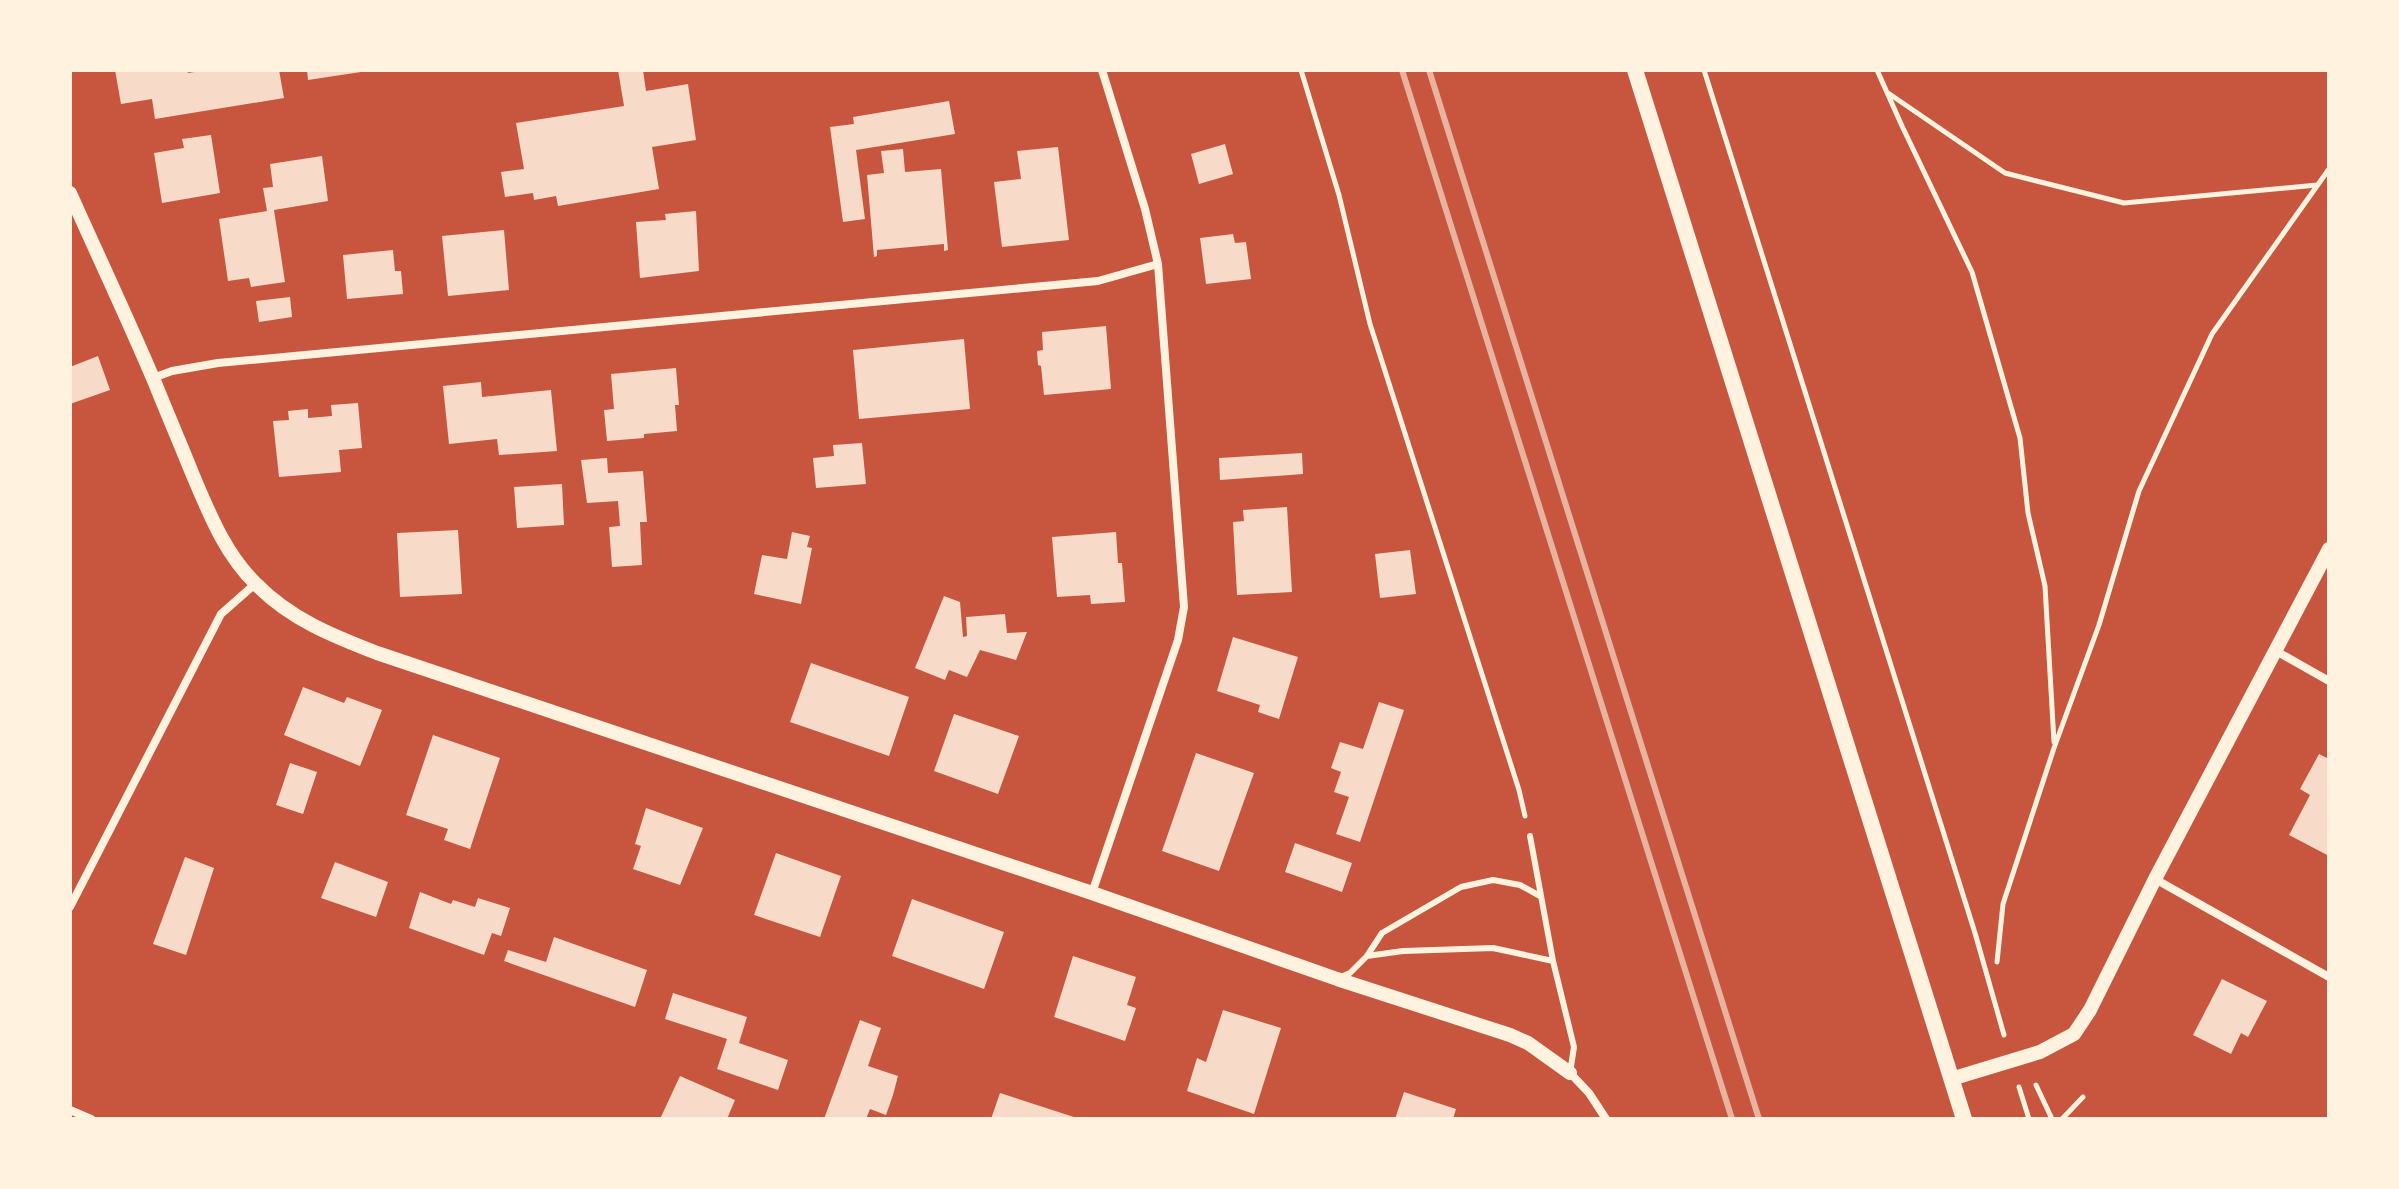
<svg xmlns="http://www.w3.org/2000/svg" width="2399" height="1189" font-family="'Crimson Pro',serif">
<rect width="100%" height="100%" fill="#c8553d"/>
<path fill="#f7dbc8" d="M115,70H187L188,73L208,70H279L284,98L155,119L152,99L121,104Z
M307,70H361V72L308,80Z
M618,70H643L646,91L688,84L696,140L652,147L659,189L558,206L556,196L534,200L533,193L505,197L501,172L524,169L516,123L624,106Z
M949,101L955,134L856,150L865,219L843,222L830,127L854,124L853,117Z
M211,135L220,193L162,203L154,153L184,148L182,139Z
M1225,144L1233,174L1199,184L1191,154Z
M1058,147L1069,240L1002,247L994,182L1021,179L1017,151Z
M903,149L905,172L941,169L948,250L944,251V244L877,250V256L874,257L867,175L884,173L881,151Z
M322,156L328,201L274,210L285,282L251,287L249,278L228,281L219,219L267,211L263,188L273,187L270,164Z
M696,211L699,271L640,278L636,222L666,220L665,214Z
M504,230L509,290L448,296L442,236Z
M1233,234L1235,243L1246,242L1251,279L1206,284L1200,238Z
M393,250L395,271H401L403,294L347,299L343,255Z
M290,297L292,317L259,322L256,301Z
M1106,326L1111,389L1044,395L1041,366L1038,365L1037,351L1043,350L1042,332Z
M964,339L970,409L859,419L853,350Z
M98,356L110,390L70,404V367Z
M676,368L679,405H675L677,431L644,434V438L607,441L604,410L614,409L611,374Z
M481,382L482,397L551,390L557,451L499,455L497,439L449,444L443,386Z
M358,403L362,448L339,450L341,472L279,477L273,421L289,420L288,411L308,409V418L332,416L331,405Z
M862,443L866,484L816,488L813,458L834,456L833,445Z
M1302,453L1303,474L1220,480L1219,458Z
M607,458L608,473L643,471L647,522H640L642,565L612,567L609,527L620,526L618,501L587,503L581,460Z
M562,484L564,525L517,528L514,487Z
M1287,507L1292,592L1237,595L1233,522L1244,521L1243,510Z
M458,530L462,594L400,597L397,533Z
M792,532L810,536L807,547L812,548L801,604L754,594L762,555L787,559Z
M1116,532L1118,563H1122L1125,602L1091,604L1090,595L1057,597L1052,537Z
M1410,550L1416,594L1380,598L1375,554Z
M944,596L960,602L963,637L967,636L966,617L1005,614L1007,633L1027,632L1016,660L980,650L967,677L949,670L945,680L915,668Z
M1233,637L1298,657L1279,719L1258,712L1260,705L1217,691Z
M811,663L909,697L889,756L790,722Z
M303,687L344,703L347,697L382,710L360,766L284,735Z
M1379,702L1404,710L1360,842L1336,834L1349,797L1334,792L1341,772L1331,768L1340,742L1363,749Z
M954,714L1019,736L998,794L934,771Z
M433,735L500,758L470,849L444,840L448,829L406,815Z
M1196,753L1254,773L1219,871L1162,851Z
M2319,754L2329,759V856L2289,835L2310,795L2300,789Z
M290,763L317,772L303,814L276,805Z
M646,808L703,828L680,885L633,869L641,846L635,844Z
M1295,843L1352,863L1342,892L1285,872Z
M776,853L841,876L820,937L754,915Z
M185,857L214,868L186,955L153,944Z
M335,862L388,882L376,917L321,898Z
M420,892L451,904L453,900L475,907L478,898L510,908L501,936L492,933L484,955L409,928Z
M912,899L1004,932L984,989L892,956Z
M554,937L647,970L635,1007L504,961L508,950L546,962Z
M1073,956L1136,977L1127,1005L1136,1008L1125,1041L1054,1017Z
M2222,979L2267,1001L2248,1037L2241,1033L2231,1054L2193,1035Z
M673,993L747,1017L739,1043L788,1060L778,1090L717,1069L727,1039L665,1019Z
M1223,1010L1281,1028L1254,1114L1187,1091L1197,1058L1206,1062Z
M860,1020L881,1028L868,1066L898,1076L893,1095L886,1115L870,1109L866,1119H824Z
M680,1076L735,1100L727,1119H660Z
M1404,1092L1456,1109L1453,1119H1395Z
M1000,1093L1077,1118V1119H991Z"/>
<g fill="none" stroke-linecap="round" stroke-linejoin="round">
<path stroke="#fff3e0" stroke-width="5" d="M1301,70L1339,195L1370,324L1519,790L1525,816
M1704,70L1975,933L2004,1035
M1877,70L1902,126L1972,272L2020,438L2028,513L2045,586L2054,742
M1888,93L2005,173L2124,203L2317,185
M1997,962L2003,904L2054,748L2099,625L2139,491L2212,334L2329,169
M2036,1085L2052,1119
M2019,1087L2029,1119
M2062,1119L2083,1097"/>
<path stroke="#fff3e0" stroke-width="6" d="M1530,836L1553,961L1574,1047L1570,1073
M1367,956L1403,951L1493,948L1553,961
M1341,977L1350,973L1367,956L1382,933L1461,887L1493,880L1520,885L1540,896"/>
<path stroke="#fff3e0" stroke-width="8" d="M153,378L172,371L218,363L1098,281L1158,264
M2276,651L2329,681
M2155,879L2329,977
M1092,893L1178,640L1184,607L1158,264L1145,209L1102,70
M70,907L221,614L255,584
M1570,1073L1589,1093L1606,1119
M70,1110L91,1119"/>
<path stroke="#fff3e0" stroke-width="14" d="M70,193C98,256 128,319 155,383C167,413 180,443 192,473C209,513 225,554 256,584C290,619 333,636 377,653L1092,893L1337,979L1510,1035L1528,1043L1570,1073
M1951,1079L2040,1052L2074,1034L2090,1010L2155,879L2329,549"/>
<path stroke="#fff3e0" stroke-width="16" d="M1635,70L1964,1119"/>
<path stroke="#e9b49f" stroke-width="6" d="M1402,70L1732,1119
M1429,70L1759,1119"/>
</g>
<rect width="2399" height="1189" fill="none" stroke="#fff3e0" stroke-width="144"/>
</svg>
